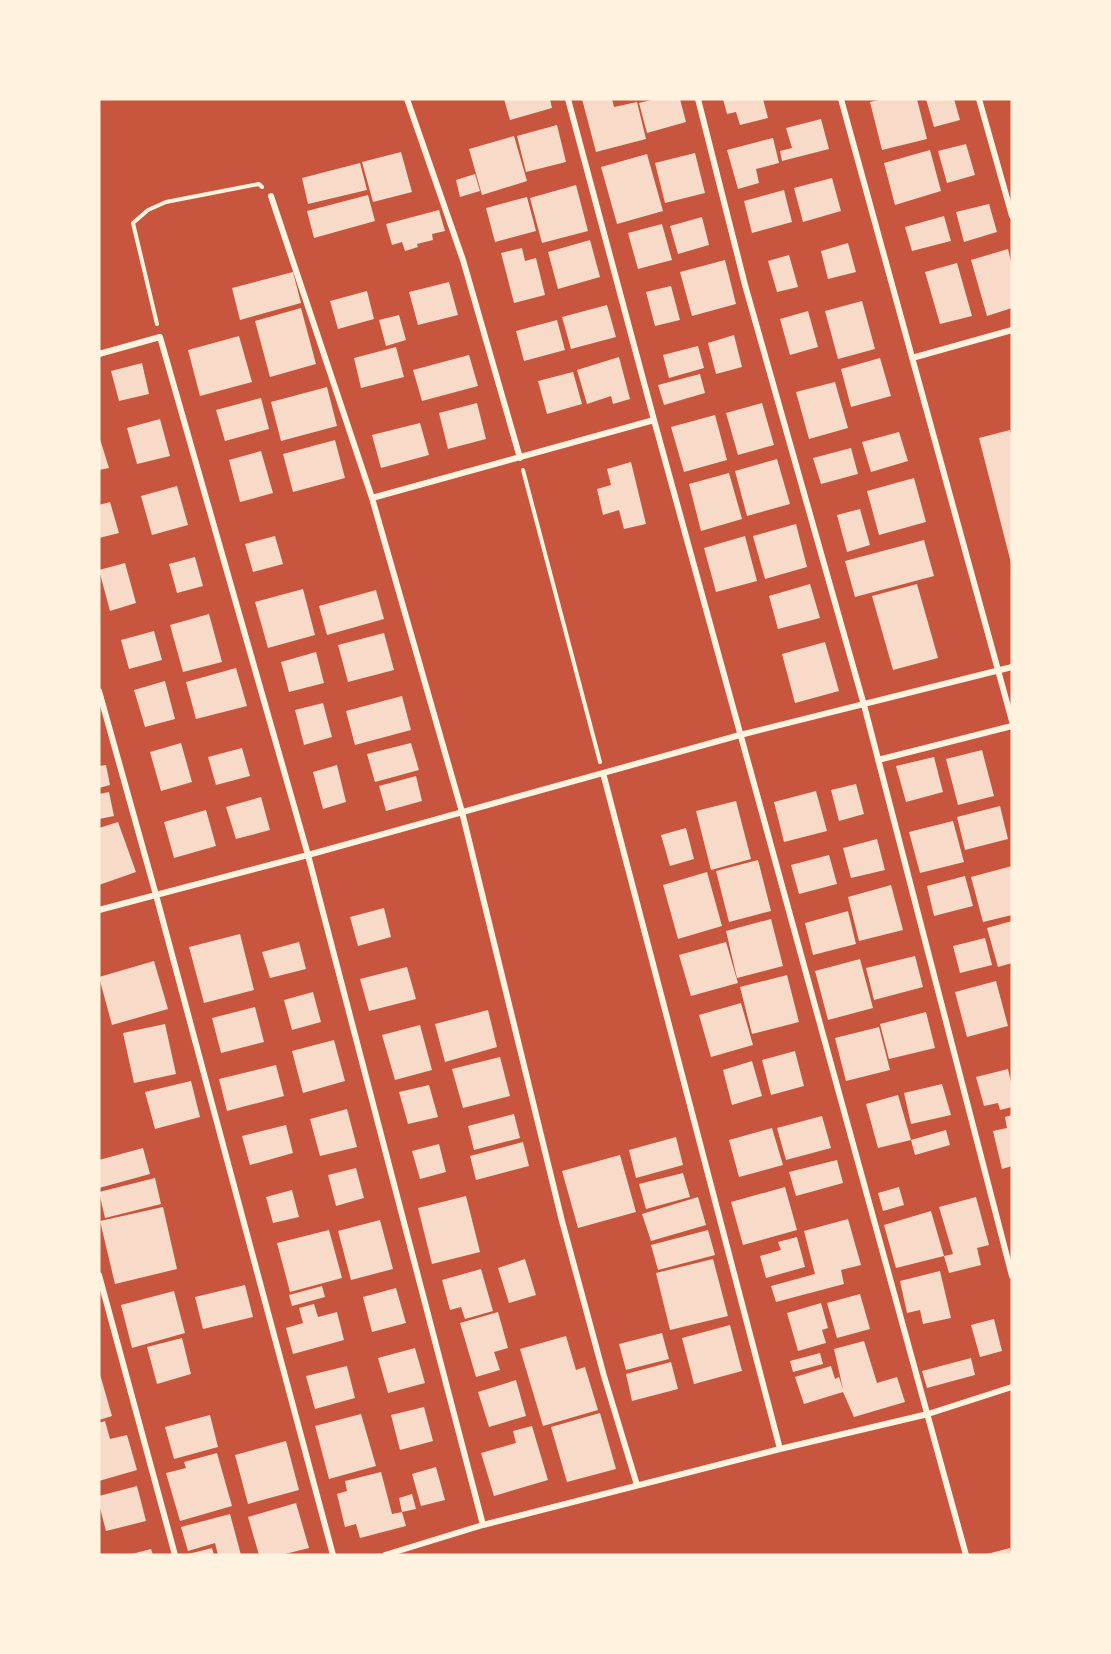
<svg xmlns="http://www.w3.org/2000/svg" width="1111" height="1654" font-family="'Fira Sans',sans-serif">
<rect width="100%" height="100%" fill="#c8553d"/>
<path fill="#f7dbc8" d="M504,99H550L552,108L510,120Z
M582,99H612L614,107L637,102L646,139L596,152Z
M655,99H680L686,122L647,133L639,103Z
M723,99H763L768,118L740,125L736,112L727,114Z
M883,99H917L927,139L882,150L870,102Z
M926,99H954L960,120L934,127Z
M821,119L829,149L782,161L780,151L792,148L786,128Z
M557,125L566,162L526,172L517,136Z
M514,136L527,181L482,195L469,149Z
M773,138L779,163L756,169L759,183L738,189L727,150Z
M966,144L975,175L947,183L938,151Z
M930,150L941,191L895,205L884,163Z
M401,152L412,192L373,202L362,162Z
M695,153L705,193L665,203L655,163Z
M647,154L663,211L617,224L601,167Z
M360,163L367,190L308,204L302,178Z
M475,174L480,191L460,197L456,180Z
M832,178L841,211L803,222L794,188Z
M576,185L588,231L542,243L530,198Z
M784,190L792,222L752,233L744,201Z
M368,195L375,221L314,238L307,211Z
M527,197L536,231L495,242L486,208Z
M989,204L997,232L964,242L956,212Z
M439,210L445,231L432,234L433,240L417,244L418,247L405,251L402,242L392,245L386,224Z
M944,216L951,241L912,251L905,227Z
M702,217L709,245L678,254L670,226Z
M662,224L672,260L638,269L628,233Z
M590,240L600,277L558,289L548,252Z
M848,243L856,272L828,279L821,251Z
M522,248L525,261L536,258L545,295L514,303L501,253Z
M1008,249L1012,266V308L987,316L971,260Z
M789,255L798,287L777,292L768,261Z
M725,260L736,304L692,316L680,272Z
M957,263L972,316L940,324L925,272Z
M293,272L301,303L240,320L232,288Z
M449,282L458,315L418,325L409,292Z
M671,286L680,320L655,326L646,292Z
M367,291L374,319L338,329L330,301Z
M862,301L875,349L838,359L825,311Z
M607,305L616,337L571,349L562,317Z
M301,308L316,364L270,377L255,321Z
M808,311L818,347L790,355L780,319Z
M399,315L406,340L386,346L379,320Z
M557,320L565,350L524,361L516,331Z
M734,335L742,367L716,374L708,343Z
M239,336L252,382L200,396L188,350Z
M698,346L704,368L669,378L663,355Z
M396,347L404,377L361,388L354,358Z
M469,355L478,386L422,401L413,370Z
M619,357L630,399L613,404L611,396L587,404L577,370Z
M880,358L891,396L851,407L841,369Z
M142,363L149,394L119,401L111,371Z
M573,372L582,404L547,414L538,381Z
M700,374L705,393L664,405L658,385Z
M835,382L848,428L809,439L796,392Z
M327,387L337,426L281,441L271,402Z
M261,398L269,429L225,441L216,410Z
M477,403L486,439L448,449L439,413Z
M762,403L774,445L738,455L726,413Z
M715,415L727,460L684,472L671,427Z
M160,419L170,456L137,464L127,428Z
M420,423L429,455L381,468L372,435Z
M1010,430L1012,438L1011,563L979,438Z
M899,432L908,461L871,472L862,442Z
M99,436L109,468L99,470Z
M335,440L345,478L293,492L283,454Z
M851,448L858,474L821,484L813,458Z
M261,451L273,493L240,502L229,460Z
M777,459L790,504L747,516L735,471Z
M631,462L646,524L624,529L619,510L603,515L597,489L611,485L607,469Z
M729,473L742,519L701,531L689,484Z
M914,478L926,522L879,535L867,491Z
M177,486L188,525L152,535L141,496Z
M110,502L119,533L99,538V505Z
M860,509L870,545L847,552L837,515Z
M796,524L807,567L765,579L753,536Z
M275,536L283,564L253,572L245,544Z
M745,536L757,581L716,592L704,548Z
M924,540L934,576L855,597L845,561Z
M195,557L203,586L177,593L169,564Z
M125,563L136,603L110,611L99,570Z
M810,584L820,618L778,629L769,596Z
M917,584L938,658L893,670L872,596Z
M303,589L315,635L268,648L255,602Z
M376,590L384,619L327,635L319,606Z
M209,614L222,662L183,672L170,625Z
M154,631L162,660L129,669L121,640Z
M384,633L394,670L348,682L338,645Z
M825,642L839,691L795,703L782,654Z
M316,652L324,683L289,692L281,662Z
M236,668L247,706L196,719L186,682Z
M165,681L175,719L145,727L134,690Z
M402,696L411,730L355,745L346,711Z
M323,703L332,737L304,745L295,710Z
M181,743L192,782L161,791L150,752Z
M411,743L419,770L375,782L367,754Z
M242,748L250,776L216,785L208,757Z
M982,750L994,796L958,805L946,759Z
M934,757L943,792L906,802L896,766Z
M106,765L110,785L99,788V766Z
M337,765L346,802L323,809L313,772Z
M416,776L422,801L386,811L379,786Z
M856,784L864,814L839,821L831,790Z
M816,791L827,831L784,842L774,802Z
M109,792L114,816L99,819V794Z
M261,797L270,830L236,839L226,807Z
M736,801L751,859L711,870L696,811Z
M1000,806L1008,839L965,850L957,817Z
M206,810L216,846L174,858L164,822Z
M953,821L964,862L920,873L909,832Z
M118,822L136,872L99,885V828Z
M686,828L694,859L670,866L661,835Z
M877,839L885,870L851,878L843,848Z
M829,855L837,884L799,894L791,865Z
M758,860L771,911L729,922L716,871Z
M1012,866V915L983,922L971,877Z
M707,872L722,926L678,939L663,885Z
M965,876L973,906L934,916L927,886Z
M891,885L903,930L859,941L848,897Z
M384,908L391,937L358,946L350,917Z
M848,911L856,944L813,955L805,923Z
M771,919L783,966L737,978L726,931Z
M1012,921V963L998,967L987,928Z
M240,934L254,990L204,1003L189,947Z
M985,938L992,965L960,973L953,946Z
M299,942L306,969L270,978L262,952Z
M726,942L738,983L691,996L679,955Z
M915,956L923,987L874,1000L866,968Z
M860,959L873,1008L828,1020L815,971Z
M154,961L168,1009L112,1025L99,977Z
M407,967L416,999L369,1011L360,979Z
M787,975L799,1022L752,1034L740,987Z
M996,981L1008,1026L967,1037L955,992Z
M313,992L321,1022L292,1030L284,1000Z
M741,1003L753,1045L711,1057L699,1015Z
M255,1007L264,1042L221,1053L212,1018Z
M488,1010L497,1047L445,1062L435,1024Z
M926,1012L935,1048L889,1059L880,1024Z
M165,1024L176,1074L134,1083L123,1033Z
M420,1025L432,1070L395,1080L382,1035Z
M879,1027L890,1070L846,1081L835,1038Z
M334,1040L345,1081L303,1093L292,1051Z
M795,1051L804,1086L771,1095L762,1060Z
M500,1057L510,1096L463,1108L452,1069Z
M752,1061L762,1096L732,1105L723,1070Z
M276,1065L284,1096L227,1111L219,1079Z
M1008,1069L1012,1087V1107L1000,1110L998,1103L984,1106L976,1077Z
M191,1081L200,1117L155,1129L145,1092Z
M942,1084L951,1115L911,1124L904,1093Z
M429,1085L438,1117L408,1124L399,1092Z
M898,1095L911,1140L878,1148L866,1104Z
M347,1109L357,1147L320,1156L310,1119Z
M514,1114L520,1138L474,1150L468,1126Z
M1012,1115V1166L1002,1169L993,1131L1007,1128L1005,1117Z
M822,1116L831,1148L786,1160L777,1128Z
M286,1125L293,1153L250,1165L242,1136Z
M772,1128L783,1165L739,1177L729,1140Z
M946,1130L950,1145L915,1155L911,1140Z
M676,1137L683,1165L636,1178L629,1150Z
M523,1142L529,1166L476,1180L470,1156Z
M439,1144L446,1172L420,1179L412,1151Z
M143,1148L150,1174L99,1188V1160Z
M620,1155L636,1212L578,1228L562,1171Z
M837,1160L843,1183L796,1196L789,1172Z
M356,1168L364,1198L336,1206L328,1175Z
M683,1173L690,1197L646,1209L639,1184Z
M155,1178L161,1204L105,1218L99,1192Z
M785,1187L797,1230L743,1245L731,1202Z
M899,1187L904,1205L883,1211L878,1193Z
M292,1190L299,1217L273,1223L266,1197Z
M466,1196L480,1252L432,1264L418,1208Z
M698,1197L706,1225L651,1241L642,1214Z
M976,1197L989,1245L977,1248L981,1265L949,1273L944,1256L953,1254L939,1207Z
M163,1207L177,1269L115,1284L100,1221Z
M931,1211L944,1256L896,1268L884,1225Z
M848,1219L861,1265L841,1270L844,1284L776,1302L771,1286L815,1274L804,1231Z
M380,1220L393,1269L351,1280L338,1231Z
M329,1230L342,1278L290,1292L277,1243Z
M708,1230L715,1255L658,1270L651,1245Z
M797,1237L805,1267L766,1278L760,1256L781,1250L778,1242Z
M525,1259L536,1295L509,1303L498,1268Z
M713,1259L728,1316L670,1330L656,1273Z
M481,1269L493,1311L465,1319L461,1307L450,1310L442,1280Z
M940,1271L951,1318L923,1324L920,1310L907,1313L900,1281Z
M245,1285L253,1317L203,1329L195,1297Z
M322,1286L325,1297L292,1306L289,1295Z
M396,1288L406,1323L372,1332L363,1297Z
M174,1291L185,1333L132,1348L121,1305Z
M860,1294L870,1329L837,1338L827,1303Z
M821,1303L828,1328L822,1330L826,1343L798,1351L787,1313Z
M314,1304L318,1317L337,1312L344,1340L293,1354L286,1328L303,1323L299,1308Z
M498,1312L508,1348L494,1352L500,1370L476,1377L460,1323Z
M994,1319L1002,1351L980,1357L971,1325Z
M730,1325L742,1371L694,1384L682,1338Z
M662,1333L669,1359L626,1370L619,1344Z
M566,1336L576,1370L585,1367L598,1410L543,1426L520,1349Z
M182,1338L191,1374L157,1384L147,1347Z
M864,1341L877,1383L897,1377L905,1402L854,1417L843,1392L804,1404L795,1377L831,1366L835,1379L839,1377L843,1389L834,1349Z
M415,1348L425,1383L388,1393L378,1358Z
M820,1353L823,1364L793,1372L790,1361Z
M971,1358L975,1375L927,1388L922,1371Z
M671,1362L678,1389L632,1401L626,1374Z
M347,1366L355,1398L315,1409L306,1376Z
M99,1371L112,1416L99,1420Z
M516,1380L526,1416L489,1427L478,1392Z
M424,1407L433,1441L400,1450L391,1415Z
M600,1413L616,1469L567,1482L551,1427Z
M361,1414L376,1466L329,1479L315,1426Z
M210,1415L218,1447L174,1459L165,1427Z
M105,1421L110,1439L127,1435L137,1470L99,1481V1423Z
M532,1426L548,1480L494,1496L481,1453L516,1443L513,1431Z
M286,1441L299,1490L248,1504L235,1455Z
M217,1453L232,1506L180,1521L166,1473L186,1468L184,1462Z
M436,1467L445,1500L421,1506L412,1474Z
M381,1472L392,1514L402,1512L399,1498L412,1494L416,1509L402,1512L406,1526L360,1538L356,1524L345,1527L337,1494L347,1491L345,1481Z
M137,1486L146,1521L106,1531L99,1504V1496Z
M296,1503L309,1548L281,1555H259L248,1517Z
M230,1514L241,1555H218L215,1543L188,1551L181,1527Z
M212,1548L214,1555H188V1554Z
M1010,1548L1012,1555H987V1554Z
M151,1549L153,1555H132V1554Z"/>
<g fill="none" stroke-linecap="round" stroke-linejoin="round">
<path stroke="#fff3e0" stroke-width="4" d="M157,324L133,223L148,210L166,202L259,184L262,187
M523,470L600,762"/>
<path stroke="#fff3e0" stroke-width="6" d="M407,99L463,260L520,458
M568,99L654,420L966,1555
M698,99L745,285L864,705L1012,1276
M841,99L1012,721
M979,99L1012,216
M271,196L372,498L462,812L562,1221L604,1376L637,1485
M99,354L160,337L308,855L483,1525
M912,358L1012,330
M372,498L654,420
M99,691L156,895L333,1555
M878,760L1012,726
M603,773L780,1449
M99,910L308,855L740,735L1012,667
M99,1275L175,1555
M385,1555L483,1525L780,1449L928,1414L1012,1387"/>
</g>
<rect width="1111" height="1654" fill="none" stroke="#fff3e0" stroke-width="201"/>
</svg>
